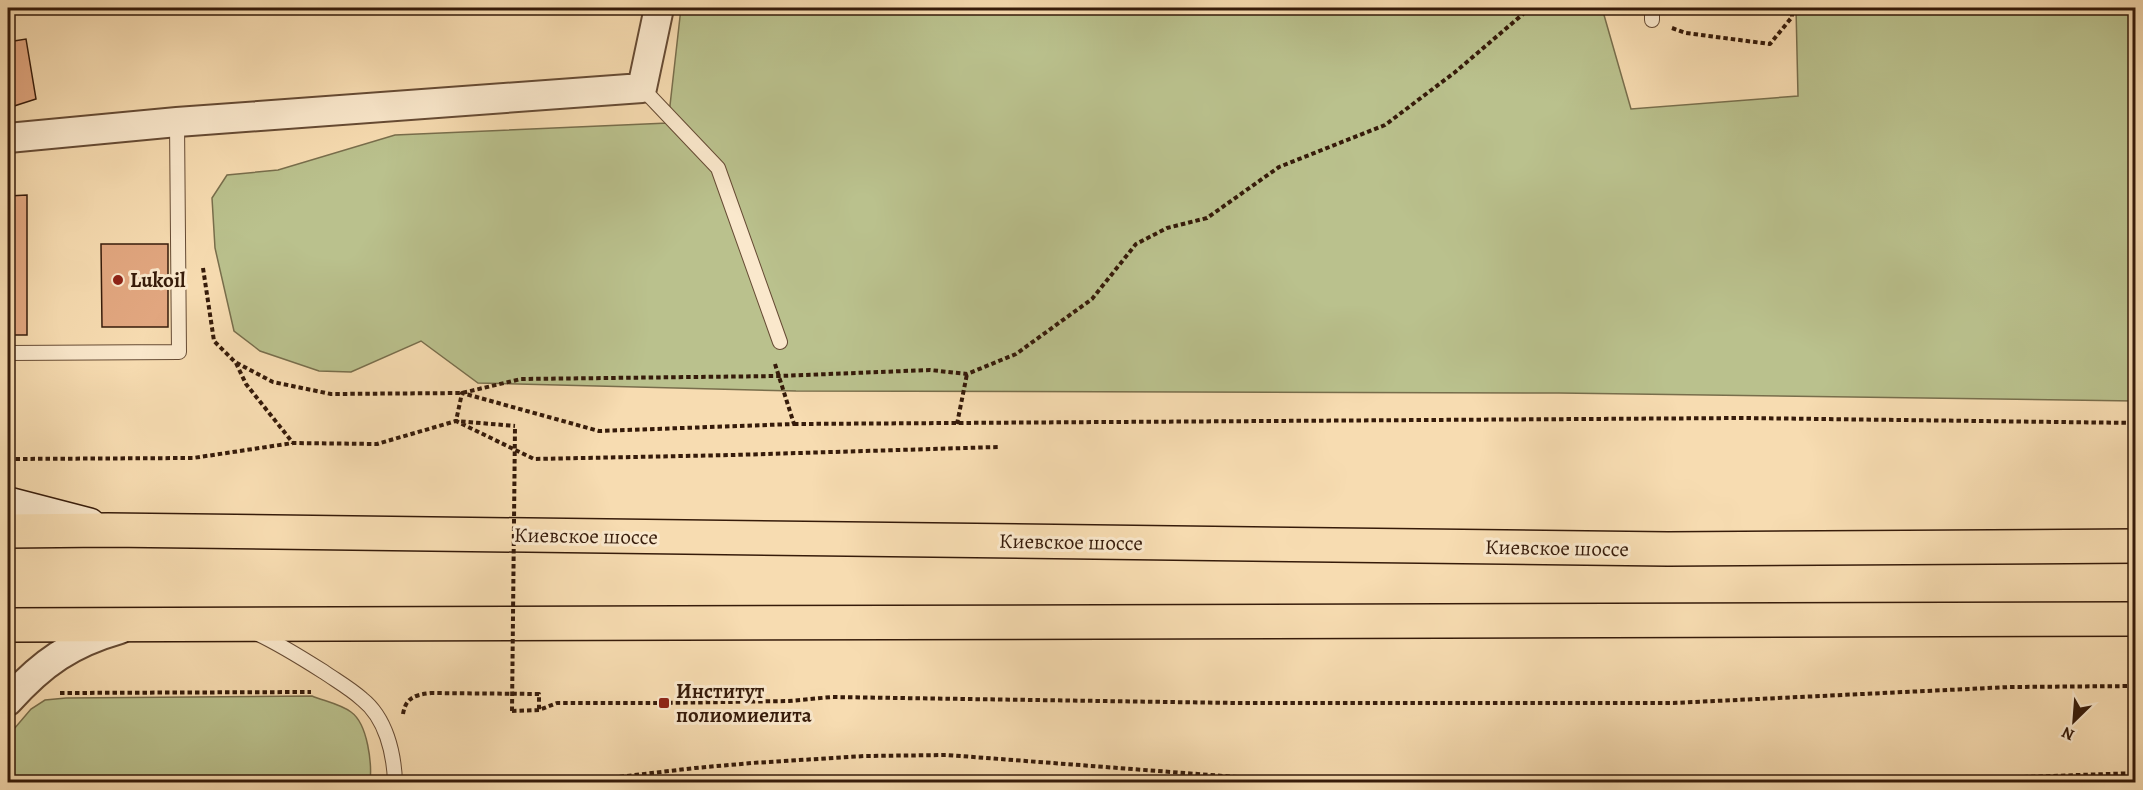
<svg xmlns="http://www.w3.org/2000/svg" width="2143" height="790" font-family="Alegreya,serif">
<rect width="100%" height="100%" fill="#f7dcb1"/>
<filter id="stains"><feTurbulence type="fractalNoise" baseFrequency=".00333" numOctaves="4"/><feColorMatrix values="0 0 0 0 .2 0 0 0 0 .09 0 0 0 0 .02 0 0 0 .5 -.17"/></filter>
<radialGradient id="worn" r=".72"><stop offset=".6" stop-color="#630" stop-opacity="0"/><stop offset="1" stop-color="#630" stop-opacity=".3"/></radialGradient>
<path fill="#bac18d" stroke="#786e4c" stroke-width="1.5" d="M681,8H1602L1631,109L1798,96L1796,8H2135V401L1559,393L796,391L478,383L421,341L351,372L319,371L260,351L234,331L215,248L212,198L227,175L278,170L395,135L668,123Z
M312,696C324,701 340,704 351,712C368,724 372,764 370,782H8V736L31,709L45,700L66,698Z"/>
<path fill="#e2a780" stroke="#361b0a" stroke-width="1.5" d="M26,39L36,99L11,107L8,101V42Z
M27,195V335H8V196Z
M101,244H168V327H102Z"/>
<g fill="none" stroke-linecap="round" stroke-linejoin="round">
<g stroke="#664b34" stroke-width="16">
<path id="lane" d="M1652,20V8
M642,88L718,168L780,342
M8,353L179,352L177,122
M256,633C280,644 302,658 324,672C337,681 351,689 362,699C386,718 394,753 395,782"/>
</g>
<g stroke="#664b34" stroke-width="32">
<path id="street" d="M8,138L177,122L642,88L659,8
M8,701C42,663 71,643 120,629"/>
</g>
<g stroke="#361b0a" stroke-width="36">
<path id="secondary" d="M8,504L89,525"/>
</g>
<g stroke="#361b0a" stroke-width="36">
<path id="highway" d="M8,531L108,530L1668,549L2136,546
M8,625L2136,619"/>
</g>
<path stroke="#361b0a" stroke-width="4" stroke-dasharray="4.5 3" stroke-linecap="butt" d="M1672,28L1686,33L1770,44L1792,17V8
M203,268L214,341L235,362L273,382L331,394L462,393L521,379L779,376L930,370L967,374L1016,354L1092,299L1136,244L1167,228L1207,218L1279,167L1385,125L1454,73L1530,8
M236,363L246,384L293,443
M775,364L794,424L599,431L462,393L456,421L534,459L733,455L998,447
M794,424L1743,418L2136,423
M957,424L967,374
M8,459L193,458L293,443L377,444L456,421L515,426
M60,693L311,692
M512,711L539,710L557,703H664L789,701L832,697L1236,703H1673L2010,687L2136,686
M403,714C406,697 415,695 431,693L539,694V710
M418,782L426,781L444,782
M575,782L695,768L752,763L865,756L947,755L1303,782
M1881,782L2136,773"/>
<use href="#lane" stroke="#fae8cc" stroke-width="14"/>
<use href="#street" stroke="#fae8cc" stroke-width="28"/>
<use href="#secondary" stroke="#fae8cc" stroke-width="33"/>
<use href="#highway" stroke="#f7dcb1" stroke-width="33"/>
<path stroke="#361b0a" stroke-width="4" stroke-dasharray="4.5 3" stroke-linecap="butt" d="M512,711L515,426"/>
</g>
<g fill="#8f2418" stroke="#fae8cc" stroke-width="2">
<circle cx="118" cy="280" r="6"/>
<rect x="658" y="697" width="12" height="12" rx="3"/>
</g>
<g text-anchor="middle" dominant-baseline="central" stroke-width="6" stroke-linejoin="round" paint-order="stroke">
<g font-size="21" font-weight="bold" fill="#361b0a" stroke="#fae8cc" text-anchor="start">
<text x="130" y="280">Lukoil</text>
<text x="676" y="691">Институт<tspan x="676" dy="24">полиомиелита</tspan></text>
</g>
<g font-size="21" fill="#361b0a" stroke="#fae8cc">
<text transform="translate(586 536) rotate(1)">Киевское шоссе</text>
<text transform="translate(1071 542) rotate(1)">Киевское шоссе</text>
<text transform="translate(1557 548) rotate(1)">Киевское шоссе</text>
</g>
</g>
<rect width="2143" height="790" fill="none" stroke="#f7dcb1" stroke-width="30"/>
<rect x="9" y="9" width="2125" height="772" fill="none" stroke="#361b0a" stroke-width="3"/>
<rect x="15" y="15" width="2113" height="760" fill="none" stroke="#361b0a" stroke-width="1.5"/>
<g transform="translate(2074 721) rotate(205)" stroke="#fae8cc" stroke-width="4.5" paint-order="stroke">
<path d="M0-4.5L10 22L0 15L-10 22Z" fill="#361b0a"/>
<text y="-9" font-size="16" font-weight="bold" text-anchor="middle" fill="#361b0a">N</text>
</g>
<rect width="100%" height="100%" filter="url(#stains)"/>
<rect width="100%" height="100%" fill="url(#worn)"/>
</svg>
